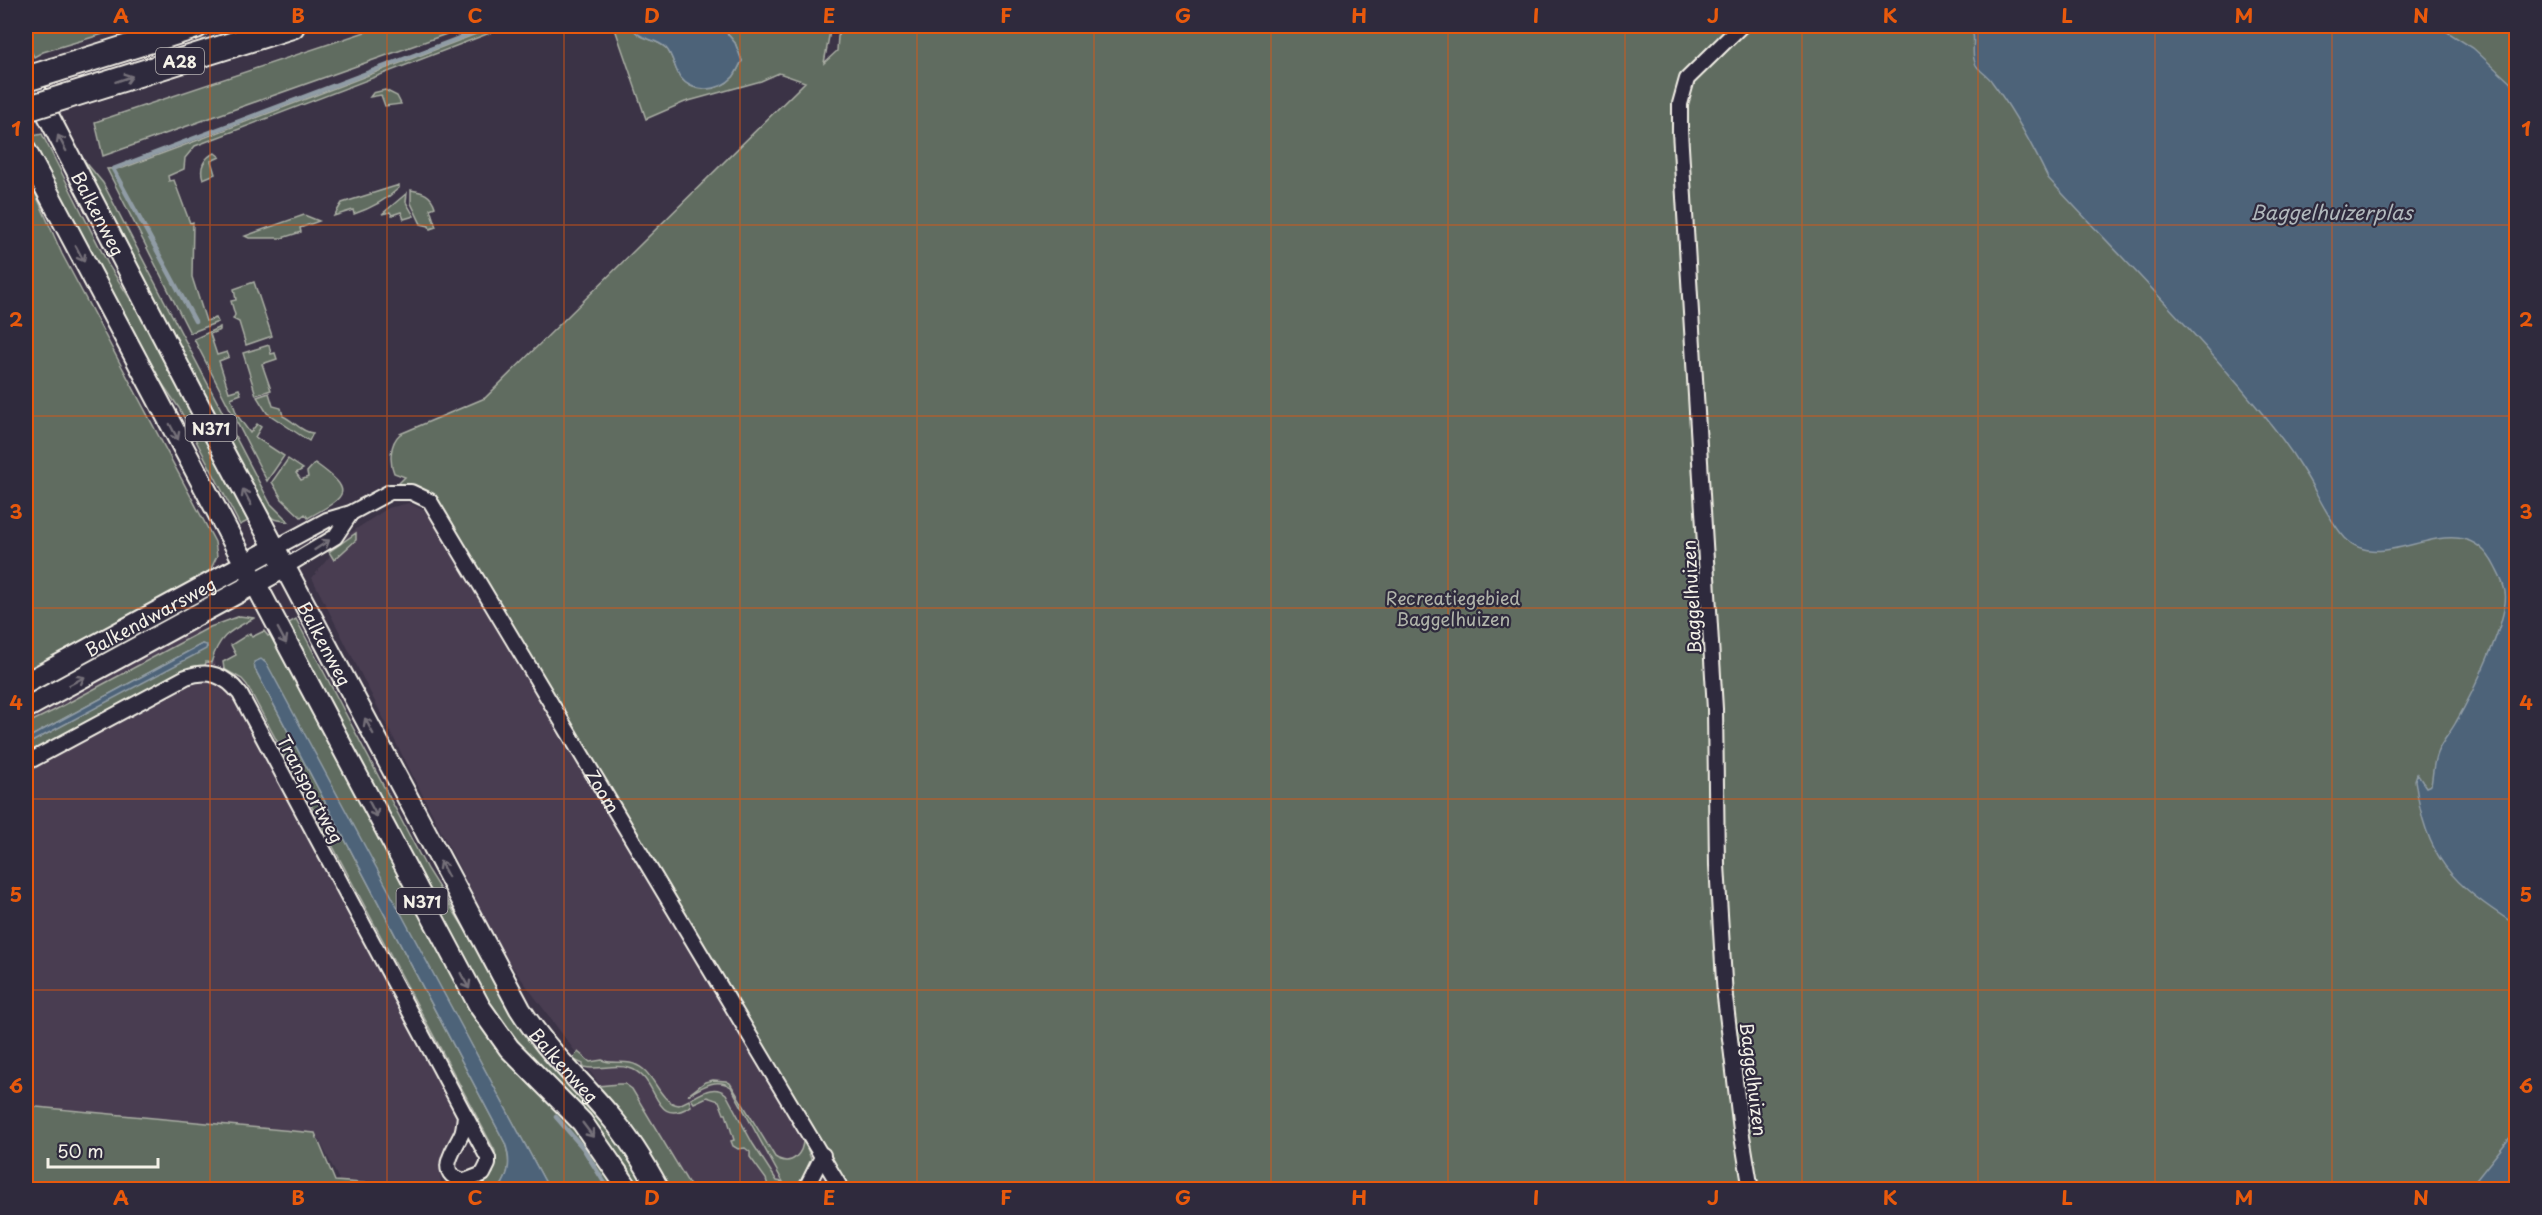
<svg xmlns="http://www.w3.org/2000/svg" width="2542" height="1215" font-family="'Playpen Sans',sans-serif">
<rect width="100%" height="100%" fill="#3b3346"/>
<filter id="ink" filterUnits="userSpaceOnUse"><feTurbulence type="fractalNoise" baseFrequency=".0167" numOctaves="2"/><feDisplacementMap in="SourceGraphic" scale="12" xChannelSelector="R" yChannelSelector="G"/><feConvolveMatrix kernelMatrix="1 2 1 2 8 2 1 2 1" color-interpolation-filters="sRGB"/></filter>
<g filter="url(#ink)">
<path fill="#493d51" d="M409,503L427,512L839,1189H672L652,1155L505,957L312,578L347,535L388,508Z
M196,628L458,1120L443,1151L439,1164L442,1189L386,1190L342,1186L316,1133L26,1106V716Z"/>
<path fill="#606c61" stroke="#aaaea4" stroke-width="1.5" d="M26,26H130L43,52L34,57L26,40Z
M383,26H469L103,156L95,122Z
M497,26H508L195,146L185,158L184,169L168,176L169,181L174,180L190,223L193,222L192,277L206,321L216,318L218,322L190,333L107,169L123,168L193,142Z
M614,26H632C639,41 655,37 666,48C673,55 674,68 680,76C692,94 719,92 733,77C737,72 739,66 742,61L735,43L721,26H831L824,63L837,51L838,36L845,26H2516V1189H842L430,501L390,492L405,477L394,473C389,461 390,443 400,434L485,398L805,82L779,73L761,81L685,102L646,119Z
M385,90L397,96L401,104L385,106L381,95L370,97L373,93Z
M42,134L109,266L147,325L250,520L240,525L179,408L133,341L28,137Z
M215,153L220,157L211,161L215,174L203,179C199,168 204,157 215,153Z
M79,154L103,183L270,503L289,522L274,519L265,512Z
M26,172L62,254L215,542L217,556L209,573L26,676Z
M399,185V188C385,201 372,208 354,214L353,210L334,216L342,203Z
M411,190C423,192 431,194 435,207L430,209L436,227L430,229L429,226L421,224L411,203Z
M407,193L406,202L414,216L404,219L401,212L392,215L390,212L382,214Z
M304,215L319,221L300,228L301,232L282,238H249L245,236Z
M254,282L272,336L246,345L239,322L233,319L235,315L231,301L236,300L234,289Z
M220,327V330L210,334L217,355L227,352L229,357L219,361L229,392L239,389L241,394L231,398L237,415L250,433L257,424L261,427L255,437L284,456L267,481L194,339Z
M269,345L271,354L275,353L277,359L262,364L271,390L256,395L243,353Z
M269,393L273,406L281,408L283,416C294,421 301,432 313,433L309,441L267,413L257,397Z
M288,459L303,469L296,473L301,480L308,477L307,472L315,463C356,492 347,496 308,518L305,514L301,517L282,499L272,482Z
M356,533V540L334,560L329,552Z
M240,616L254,618C230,631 219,635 211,663L206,662L205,666L182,671L26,754V745L207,647L202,644L26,739V724L53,711L210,627Z
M296,619L427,869L468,934L520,1026L622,1143L650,1189H640L630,1171L591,1118L527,1054L488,1003L285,625Z
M264,631L268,636L272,634L474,1014L591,1144L620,1189H549L264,661L255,669L505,1143C511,1161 510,1174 499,1189H479L493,1173L495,1151L247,685L242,679L224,669L223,662L236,655L231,645L250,633L252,637Z
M578,1052L590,1062L602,1060C614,1066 628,1057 643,1069C656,1079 661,1103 679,1105L689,1100L691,1106C651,1130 661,1077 629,1068C614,1063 599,1071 583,1067V1064L572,1059Z
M713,1080L726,1081L730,1083L775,1157C792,1168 804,1153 803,1137L811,1159L797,1189H769L766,1179L750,1157V1152L745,1148L738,1149L733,1146L731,1141L734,1140L726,1114H724L719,1101L707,1097L694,1103L691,1099C702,1093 714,1084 726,1094L753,1144L777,1181L783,1182L731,1087C716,1077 702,1087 688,1095L705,1082Z
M618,1084H625L632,1089L692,1189H667L597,1088L598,1086Z
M26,1106L315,1133L335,1181L417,1187L413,1190L26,1189Z"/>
<path fill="#4d6379" stroke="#909ca5" stroke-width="1.5" d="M632,26H721L735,43L742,61C739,66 737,72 733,77C719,92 693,94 680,77C674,68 673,55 666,48C655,37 638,41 632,26Z
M1970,26H2438L2473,48L2516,88V925C2451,883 2426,859 2415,780L2417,774L2426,787L2431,785C2433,775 2433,762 2437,753C2441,743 2450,733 2456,722C2470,698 2510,618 2505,592C2504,583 2499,575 2495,567C2461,497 2385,580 2345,538C2327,518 2318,494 2304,472C2290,449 2274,427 2256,406C2191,327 2118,254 2048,178C2032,145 2014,111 1992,82C1988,75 1980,72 1976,65C1969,52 1978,39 1970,26Z
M202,644L207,645L206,649L26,745V739Z
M261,659L267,664L549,1189H499C510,1174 511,1160 505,1143L255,669L254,662Z
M2516,1130V1189H2469Z"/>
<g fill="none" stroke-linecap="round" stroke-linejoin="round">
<path stroke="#909ca5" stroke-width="4.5" d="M195,321L113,169L491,26
M556,1117L583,1148L609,1190"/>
<g stroke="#f4f1e8" stroke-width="18">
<g id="minor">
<path d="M1741,26L1687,79L1680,104V131L1715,709L1717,865L1725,997L1741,1130L1751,1190"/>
<path id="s1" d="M275,548L327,520L351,513L390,492H411L430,501L842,1190"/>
<path d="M285,567L335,537L351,513"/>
<path d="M26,763L186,677C209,669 225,675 240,694L488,1158V1164L483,1174L465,1181C434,1174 454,1151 461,1135C464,1130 464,1122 465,1116"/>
<path d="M805,1190L823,1155"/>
</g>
</g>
<g stroke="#f4f1e8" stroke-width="24">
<g id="primary">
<path id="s2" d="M26,73L205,417L520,1009C545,1049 580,1080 610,1116C629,1138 645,1164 659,1190"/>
<path d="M26,151L480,1007L509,1048L582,1122L629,1190"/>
<path id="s3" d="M26,683L275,548"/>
<path d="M26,708L285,567"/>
</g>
</g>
<g stroke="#f4f1e8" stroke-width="28">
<path id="motorway" d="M55,70L196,26
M68,96L292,26"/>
</g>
<use href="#minor" stroke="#2f2a3d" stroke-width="14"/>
<use href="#primary" stroke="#2f2a3d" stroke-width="20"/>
<use href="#motorway" stroke="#2f2a3d" stroke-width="24"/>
<g stroke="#f4f1e8" stroke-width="28" stroke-linecap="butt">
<path id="motorway-bridge" d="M26,79L55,70
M26,109L68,96"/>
</g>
<use href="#motorway-bridge" stroke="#2f2a3d" stroke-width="24"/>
</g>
<defs><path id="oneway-shaft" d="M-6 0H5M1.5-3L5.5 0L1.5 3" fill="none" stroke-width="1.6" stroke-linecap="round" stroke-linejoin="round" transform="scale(1.5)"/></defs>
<g stroke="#747079">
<use href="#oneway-shaft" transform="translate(124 79) rotate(-18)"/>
<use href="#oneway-shaft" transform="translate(62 143) rotate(-118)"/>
<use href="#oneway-shaft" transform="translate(80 254) rotate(62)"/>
<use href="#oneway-shaft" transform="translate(174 432) rotate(62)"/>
<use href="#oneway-shaft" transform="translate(247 497) rotate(-118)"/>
<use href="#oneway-shaft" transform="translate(322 545) rotate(-33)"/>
<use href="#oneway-shaft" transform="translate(282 636) rotate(62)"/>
<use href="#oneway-shaft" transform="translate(77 681) rotate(-28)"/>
<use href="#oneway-shaft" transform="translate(369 726) rotate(-118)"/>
<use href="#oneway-shaft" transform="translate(373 809) rotate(62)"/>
<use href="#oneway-shaft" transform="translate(444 869) rotate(-118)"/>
<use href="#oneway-shaft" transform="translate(465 981) rotate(61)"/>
<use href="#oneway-shaft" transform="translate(588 1130) rotate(53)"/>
</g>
</g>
<path fill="none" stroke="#e8590c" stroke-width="1.5" stroke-opacity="0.55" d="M210,26V1190M387,26V1190M564,26V1190M740,26V1190M917,26V1190M1094,26V1190M1271,26V1190M1448,26V1190M1625,26V1190M1802,26V1190M1978,26V1190M2155,26V1190M2332,26V1190M26,225H2516M26,416H2516M26,608H2516M26,799H2516M26,990H2516"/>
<g text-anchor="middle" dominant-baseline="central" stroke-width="4.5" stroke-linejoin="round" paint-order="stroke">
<g fill="#2f2a3d" stroke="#b9b5b5" stroke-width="1.5">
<rect x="156" y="48" width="48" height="26" rx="4.5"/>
<rect x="185.5" y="415" width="51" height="26" rx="4.5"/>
<rect x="396.5" y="888" width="51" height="26" rx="4.5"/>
</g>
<g font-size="16" font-weight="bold" fill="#f4f1e8">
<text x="180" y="61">A28</text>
<text x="211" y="428">N371</text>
<text x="422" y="901">N371</text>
</g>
<g font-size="18" fill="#f4f1e8" stroke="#2f2a3d">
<text stroke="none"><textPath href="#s2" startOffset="158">Balkenweg</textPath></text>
<text transform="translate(1691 597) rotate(-93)">Baggelhuizen</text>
<text stroke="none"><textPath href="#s3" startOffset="141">Balkendwarsweg</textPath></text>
<text stroke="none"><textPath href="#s2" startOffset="644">Balkenweg</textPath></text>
<text transform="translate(311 789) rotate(62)">Transportweg</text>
<text stroke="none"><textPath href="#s1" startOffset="508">Zoom</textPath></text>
<text stroke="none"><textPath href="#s2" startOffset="1130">Balkenweg</textPath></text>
<text transform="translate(1754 1079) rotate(83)">Baggelhuizen</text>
</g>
<g font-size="18" fill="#b1b5ab" stroke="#2f2a3d">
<text x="1453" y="597">Recreatiegebied<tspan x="1453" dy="21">Baggelhuizen</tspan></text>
</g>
<g font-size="20" font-style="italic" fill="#b1b8bc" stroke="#2f2a3d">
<text x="2331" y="212">Baggelhuizerplas</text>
</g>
</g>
<rect width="2542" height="1215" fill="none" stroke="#2f2a3d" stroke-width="66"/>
<path d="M48 1158v9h110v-9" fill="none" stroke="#f4f1e8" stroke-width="3"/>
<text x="57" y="1158" font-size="18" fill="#f4f1e8" stroke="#2f2a3d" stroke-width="4.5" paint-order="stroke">50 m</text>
<rect x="33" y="33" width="2476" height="1149" fill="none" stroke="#e8590c" stroke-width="2"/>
<g font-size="20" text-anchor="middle" font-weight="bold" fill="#e8590c">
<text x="121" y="23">A</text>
<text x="298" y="23">B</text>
<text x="475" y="23">C</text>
<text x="652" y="23">D</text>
<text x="829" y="23">E</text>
<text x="1006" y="23">F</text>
<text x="1183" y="23">G</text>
<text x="1359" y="23">H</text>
<text x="1536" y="23">I</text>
<text x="1713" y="23">J</text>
<text x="1890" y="23">K</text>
<text x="2067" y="23">L</text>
<text x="2244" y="23">M</text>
<text x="2421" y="23">N</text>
<text x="16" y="136">1</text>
<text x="2526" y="136">1</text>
<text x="16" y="327">2</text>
<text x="2526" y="327">2</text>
<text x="16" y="519">3</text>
<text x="2526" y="519">3</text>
<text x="16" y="710">4</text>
<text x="2526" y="710">4</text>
<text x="16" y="902">5</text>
<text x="2526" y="902">5</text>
<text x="16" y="1093">6</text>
<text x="2526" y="1093">6</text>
<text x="121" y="1205">A</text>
<text x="298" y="1205">B</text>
<text x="475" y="1205">C</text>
<text x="652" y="1205">D</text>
<text x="829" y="1205">E</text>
<text x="1006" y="1205">F</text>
<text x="1183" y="1205">G</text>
<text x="1359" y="1205">H</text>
<text x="1536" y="1205">I</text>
<text x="1713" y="1205">J</text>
<text x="1890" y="1205">K</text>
<text x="2067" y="1205">L</text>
<text x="2244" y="1205">M</text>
<text x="2421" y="1205">N</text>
</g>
</svg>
